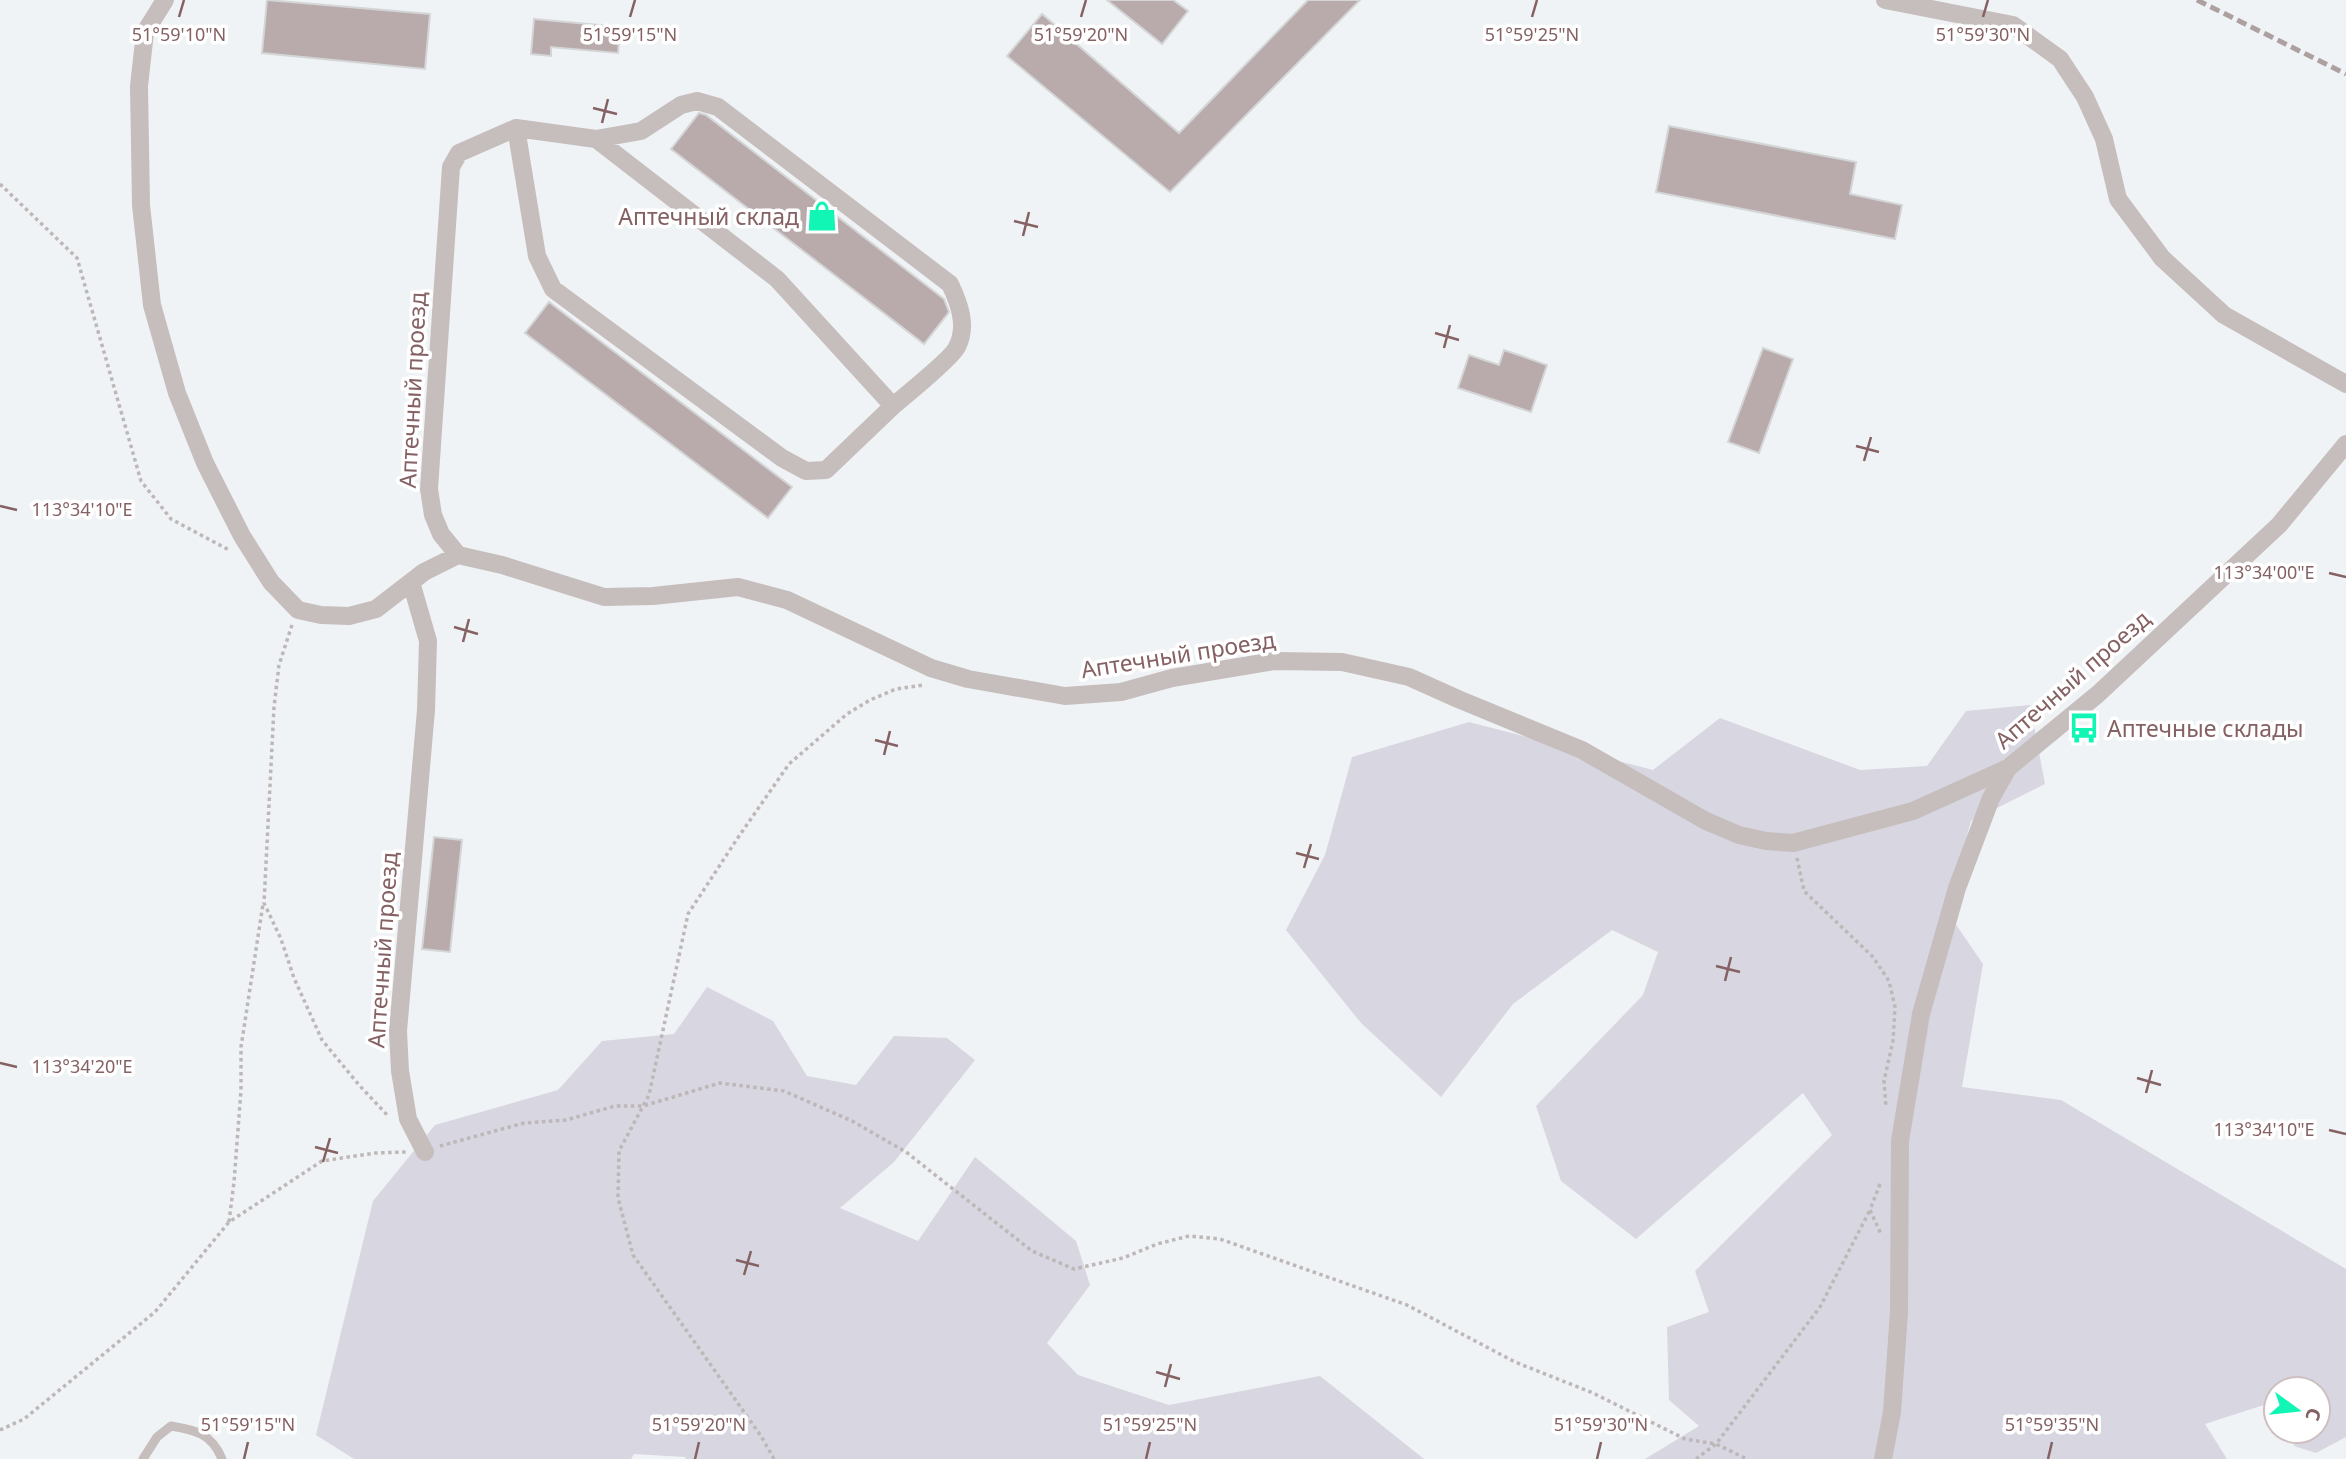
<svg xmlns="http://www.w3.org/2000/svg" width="2346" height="1459" font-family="'Noto Sans',sans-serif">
<rect width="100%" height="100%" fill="#f0f3f5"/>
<path fill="#d7d6e1" d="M2030,705L2045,784L1971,821L1946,910L1983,964L1962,1087L2061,1100L2346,1269V1437L2316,1453L2294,1446L2290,1431H2318V1389H2276V1401L2205,1424L2227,1459H1645L1699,1426L1669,1400L1667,1327L1709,1312L1695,1271L1832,1135L1803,1093L1636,1239L1561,1181L1536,1106L1643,995L1658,952L1612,930L1513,1004L1441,1097L1361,1023L1286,930L1325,855L1352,757L1469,722L1653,770L1720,718L1860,770L1927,766L1966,711Z
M707,987L773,1021L807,1076L856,1085L894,1036L947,1038L975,1060L894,1162L840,1208L918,1241L975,1157L1076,1241L1090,1285L1047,1343L1078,1375L1169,1405L1320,1376L1424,1459H686L685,1457L634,1454L631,1459H354L316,1435L373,1201L435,1125L558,1090L602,1041L674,1034Z"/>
<path fill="#b9aaab" stroke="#d3d5d6" stroke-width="2" d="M267,0L430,14L425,69L262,53Z
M1107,0H1173L1188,11L1162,44Z
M1308,0H1360L1170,192L1007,56L1042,14L1179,133Z
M534,19L620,27L618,53L551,47V56L531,54Z
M699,113L706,115L944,299L949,312L924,344L671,149Z
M1669,126L1856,162L1850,194L1902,205L1895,239L1656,192Z
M549,302L792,487L768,518L525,333Z
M1763,348L1793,359L1759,453L1728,442Z
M1504,350L1547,365L1531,412L1458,388L1469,355L1499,365Z
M434,837L462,840L450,952L422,949Z"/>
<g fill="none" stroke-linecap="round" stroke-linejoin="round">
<path stroke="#beb7b7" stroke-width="3.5" stroke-dasharray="3.5 3.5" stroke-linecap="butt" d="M0,184L77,258L141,481L171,519L229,550
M292,625L279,665L274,707L264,903L281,939L294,978L322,1040L359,1085L389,1117
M1797,858L1804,891L1873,957L1889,981L1895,1007L1893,1041L1884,1081L1886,1107
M440,1146L524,1123L566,1120L615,1106H643L720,1083L784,1091L852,1121L906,1152L1032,1251L1074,1269L1123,1258L1157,1244L1189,1236L1220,1239L1407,1305L1515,1362L1593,1393L1685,1439L1716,1444L1747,1459
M1880,1184L1870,1210L1881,1234
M229,1222L234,1182L241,1090V1047L263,904
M0,1430L24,1419L155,1312L229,1222L322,1161L375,1153L406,1152
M774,1459L761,1436L633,1255L618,1198L619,1151L649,1095L688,914L737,839L789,764L847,714L870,700L896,689L923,685
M1696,1459L1716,1444L1820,1307L1870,1210"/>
<path stroke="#c6bdbd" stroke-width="9" d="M143,1459L157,1437L171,1426C196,1430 212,1434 222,1459"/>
<path stroke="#c6bdbd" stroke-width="18" d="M165,0L145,32L139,86L141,205L152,305L177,393L205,463L242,536L271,582L298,610L321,615L349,616L376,609L424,572L458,555
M1885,0L2013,25L2060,59L2085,97L2104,139L2118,199L2162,258L2224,315L2346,384
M516,128L537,256L553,289L782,458L806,471L826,470L893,406
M596,139L777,279L893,406C905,396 953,357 957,347C968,326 959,303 950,284L718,107L697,101L681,105L641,131L596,139L516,128L459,153L451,167L429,489L433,515L441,534L458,555L502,565L604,597L653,596L738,587L787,600L931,668L968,679L1065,696L1121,692L1172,678L1274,661L1342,662L1409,677L1458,699L1582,750L1706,821L1739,835L1766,841L1793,843L1913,811L2008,768L2098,694L2279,525L2346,444
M411,582L428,641L426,710L398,1031L400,1071L408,1119L425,1152
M1883,1459L1892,1412L1899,1312L1900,1141L1921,1014L1957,888L1991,798L2008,768"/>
<path stroke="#ada0a0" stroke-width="5" stroke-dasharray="10 5" stroke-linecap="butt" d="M2197,0L2346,74"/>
</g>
<path fill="none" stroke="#856163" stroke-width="2.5" d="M179,17L184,0M630,17L635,0M1081,17L1086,0M1532,17L1537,0M1983,17L1988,0M593,108L617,114M602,123L608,99M1014,221L1038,227M1023,236L1029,212M1435,333L1459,340M1444,348L1450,325M1856,446L1879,452M1864,461L1871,437M0,506L17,510M2329,573L2346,577M454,627L478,634M463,642L469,619M875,740L898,746M884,755L890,731M1296,853L1319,859M1304,868L1311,844M1716,966L1740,972M1725,981L1731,957M0,1063L17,1067M2137,1078L2161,1085M2146,1093L2152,1070M2329,1130L2346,1134M315,1147L338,1153M323,1162L330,1138M736,1260L759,1266M744,1275L751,1251M1156,1372L1180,1379M1165,1387L1171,1364M244,1459L248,1442M695,1459L699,1442M1146,1459L1150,1442M1597,1459L1601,1442M2048,1459L2052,1442"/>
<defs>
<g id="shop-bare" transform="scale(2.415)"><path d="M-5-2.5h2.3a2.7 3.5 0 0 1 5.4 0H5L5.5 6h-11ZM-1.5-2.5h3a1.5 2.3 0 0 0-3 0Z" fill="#11f5b5" stroke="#fff" stroke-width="2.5" paint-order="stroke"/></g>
<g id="bus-bare" transform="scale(2.415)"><path d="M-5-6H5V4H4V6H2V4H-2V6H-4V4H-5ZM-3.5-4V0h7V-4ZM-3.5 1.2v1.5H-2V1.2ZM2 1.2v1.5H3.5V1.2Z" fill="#11f5b5" stroke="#fff" stroke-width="2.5" paint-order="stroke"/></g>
</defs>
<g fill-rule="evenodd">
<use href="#shop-bare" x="822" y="216"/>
<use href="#bus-bare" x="2084" y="728"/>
</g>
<g text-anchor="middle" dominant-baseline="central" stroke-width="7" stroke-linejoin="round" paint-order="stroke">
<g font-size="23" fill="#856163" stroke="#fff" text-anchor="end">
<text x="799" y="216">Аптечный склад</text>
<text x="2107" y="728" text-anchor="start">Аптечные склады</text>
</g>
<g font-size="23" fill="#856163" stroke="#fff">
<text transform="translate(412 390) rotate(-87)">Аптечный проезд</text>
<text transform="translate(1178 654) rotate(-9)">Аптечный проезд</text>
<text transform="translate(2072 679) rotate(-41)">Аптечный проезд</text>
<text transform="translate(382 950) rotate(-86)">Аптечный проезд</text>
</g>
</g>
<g font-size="18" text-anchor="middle" fill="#856163" stroke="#fff" stroke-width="7" stroke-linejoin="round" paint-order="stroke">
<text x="179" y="41">51°59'10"N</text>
<text x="630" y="41">51°59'15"N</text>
<text x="1081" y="41">51°59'20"N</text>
<text x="1532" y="41">51°59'25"N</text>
<text x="1983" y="41">51°59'30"N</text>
<text x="82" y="516">113°34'10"E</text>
<text x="2264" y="579">113°34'00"E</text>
<text x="82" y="1073">113°34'20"E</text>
<text x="2264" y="1136">113°34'10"E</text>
<text x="248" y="1431">51°59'15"N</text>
<text x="699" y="1431">51°59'20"N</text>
<text x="1150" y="1431">51°59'25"N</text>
<text x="1601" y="1431">51°59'30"N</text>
<text x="2052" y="1431">51°59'35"N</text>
</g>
<g transform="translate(2297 1410) rotate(105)"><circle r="33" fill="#ffffff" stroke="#cec0c1" stroke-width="2"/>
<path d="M0-5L12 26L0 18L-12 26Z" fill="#11f5b5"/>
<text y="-10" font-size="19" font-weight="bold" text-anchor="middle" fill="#856163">С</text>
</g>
</svg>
